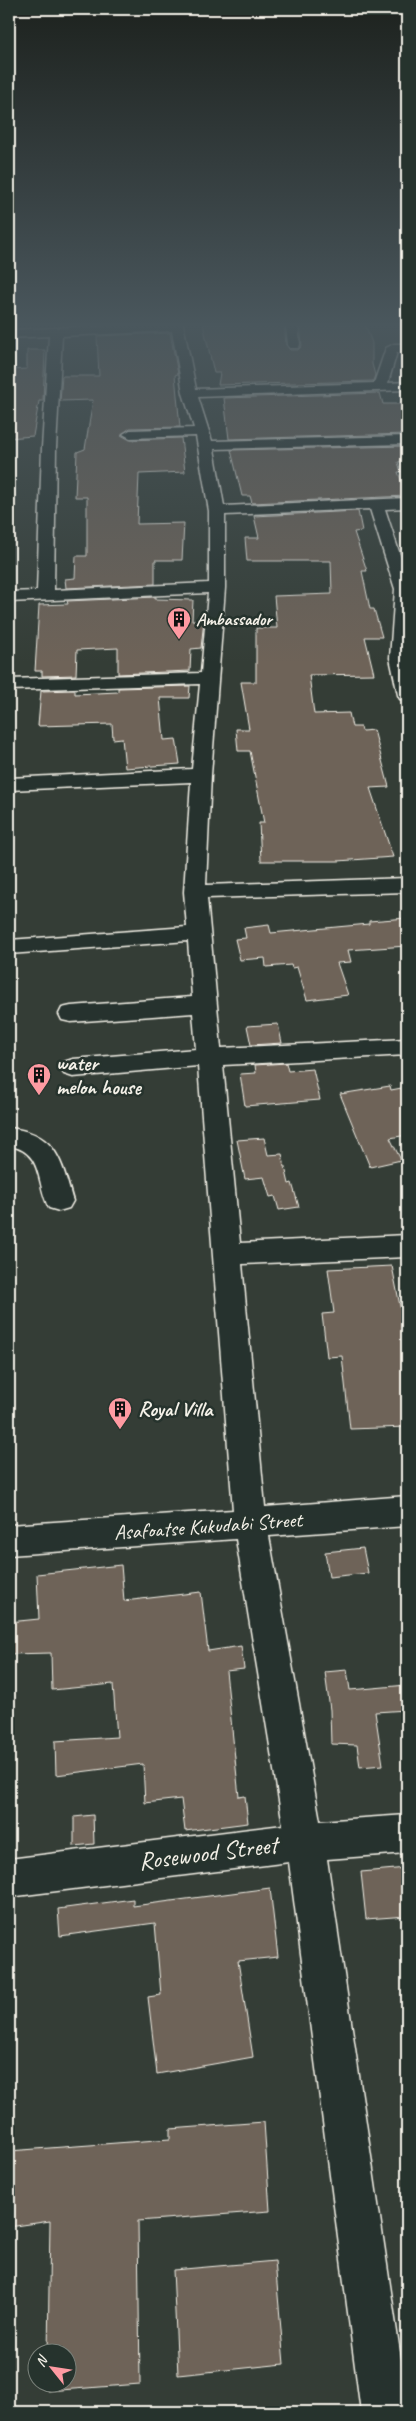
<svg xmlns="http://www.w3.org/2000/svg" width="416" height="2421" font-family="Caveat,sans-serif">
<rect width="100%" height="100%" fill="#343d36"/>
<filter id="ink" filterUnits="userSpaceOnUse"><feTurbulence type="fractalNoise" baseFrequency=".02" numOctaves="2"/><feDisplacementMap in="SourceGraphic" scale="10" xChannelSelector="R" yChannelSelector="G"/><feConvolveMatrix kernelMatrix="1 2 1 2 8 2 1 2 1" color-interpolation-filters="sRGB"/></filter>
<g filter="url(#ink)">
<path fill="#6e6358" stroke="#f4f1e8" d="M203,324H284L286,345L290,350H298L302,346L300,324H365L372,343V364L375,375L373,381L218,385L220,373H214Z
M170,333L178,374L175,375L180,427L130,428L121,435L130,440L181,438L185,472L139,474L137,524L184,523L182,560H155V584L66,588L65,579L75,578L76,556H87V497H75L77,452L85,449L93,400L60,401L62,376H99L97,336Z
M27,350H45L43,401H39L33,436L9,438V370L27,369Z
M380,393L383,404H402L403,407H407V434L229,439L224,398Z
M407,446V461L398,462L401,472H398L407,496L252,503L250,496H242L231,450Z
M358,511L362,531L354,532L367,571H362L370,609H374L382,637H365L374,674L309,675L314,714L349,713L352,727H361L362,731L374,730L389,787L370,788L393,857L338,861H261L259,823H264L250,751H238L236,729H249L241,682H256V628H277L274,596L332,594L331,561H247L245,538H259L254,516Z
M156,597V599L193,600L192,620H204L201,648L191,649L190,671L118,674V648L77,650L76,675L42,676V671H35L39,605L68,604L67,601Z
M190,686L189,698H160L164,740L176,739L180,764L125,768L122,738L113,739L112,724L38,726L41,691L75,690V694L118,692V688Z
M407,918V946L348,950L351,962L337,963L348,995L307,1000L297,967L292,968L291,965L266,967L265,958L240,960L235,939L246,938L244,928L269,925L271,933L369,924V921Z
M278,1024L282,1043L251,1045L247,1026Z
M286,1063L288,1071L313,1069L320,1100L245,1106L240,1074L256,1073L255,1065Z
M390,1086L391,1090L407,1087V1135L390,1138L401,1160L370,1167L340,1094Z
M264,1138L268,1155L282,1154L289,1184L292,1183L299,1207L279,1210L275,1196L270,1197L264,1177L245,1179L237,1140Z
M392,1266L401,1311H407V1427L350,1429L342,1356L327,1357L322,1314L334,1313L328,1269Z
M363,1548L368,1573L329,1577L325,1552Z
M121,1565L124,1601L201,1592L208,1651L241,1646L244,1669L226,1671L239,1797L245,1796L248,1823L185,1831L181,1799L145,1803L143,1764L56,1775L55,1741L117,1737L113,1684L52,1690L51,1653L9,1654V1622L39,1619L37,1574Z
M347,1670L350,1690L407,1685V1710L375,1712L383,1765L360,1767L357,1745L331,1744L330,1710L325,1672Z
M93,1815L94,1844L74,1846V1817Z
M407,1868V1916L366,1919L361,1872Z
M270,1888L278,1957L238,1961L253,2057L157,2074L148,1997L161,1995L155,1923L60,1936L58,1909L133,1899V1906Z
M264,2122L270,2211L138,2221L140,2384L47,2391V2384H68V2354H48L50,2221L9,2227V2151L170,2139V2129Z
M275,2261L284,2364L178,2375L173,2270Z"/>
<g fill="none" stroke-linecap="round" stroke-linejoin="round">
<g stroke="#f4f1e8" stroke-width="3">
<path id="minor" d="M150,324H183L196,389L374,383L386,348L394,344H407V352H397L388,383L407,382V390L198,397L212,441L407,436V444L214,449L224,506L407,498V508L385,509L407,576V701L400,699L398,695L390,658L395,589L370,509L225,515V588L211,775L206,885L407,878V892L207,898L221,1048L407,1039V1055L223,1065L240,1243L407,1235V1257L242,1264L265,1507L407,1496V1526L269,1536L320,1821L407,1815V1853L327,1859L407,2400V2412H361L289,1862L9,1897V1859L283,1825L236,1539L9,1555V1525L233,1510L198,1066L73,1077L64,1074L60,1068L64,1062L73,1059L196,1049L193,1013L71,1022L62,1020L59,1014L62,1008L71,1006L192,997L188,941L9,954V940L187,927L184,892L191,782L9,790V778L192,769L200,684L9,690V679L201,673L208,593L9,602V592L37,591L42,448L49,336L9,338V330ZM172,331L183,393L194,428L130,430L123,434L130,438L196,436L209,511V583L54,590L56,448L62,336Z
M286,324H298L300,345L298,348H290L288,345Z
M9,1128C57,1133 61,1160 73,1201L69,1208L59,1211L49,1208C36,1184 44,1151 9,1146Z"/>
</g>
<use href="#minor" fill="#26332d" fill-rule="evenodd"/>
</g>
</g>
<linearGradient id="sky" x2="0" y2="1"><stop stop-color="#1d221e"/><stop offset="0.49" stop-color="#4a575d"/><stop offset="1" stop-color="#4a575d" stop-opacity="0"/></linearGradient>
<rect width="416" height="663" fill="url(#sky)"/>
<defs>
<g id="building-pin" transform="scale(1.25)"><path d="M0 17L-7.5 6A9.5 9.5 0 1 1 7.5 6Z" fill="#ff9aa2" stroke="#26332d"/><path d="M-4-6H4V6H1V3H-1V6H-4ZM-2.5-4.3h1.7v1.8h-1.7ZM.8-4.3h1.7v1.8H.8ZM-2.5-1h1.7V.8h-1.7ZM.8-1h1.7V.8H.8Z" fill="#111"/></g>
</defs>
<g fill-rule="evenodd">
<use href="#building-pin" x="179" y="619"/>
<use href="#building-pin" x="39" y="1075"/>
<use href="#building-pin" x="120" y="1409"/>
</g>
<g text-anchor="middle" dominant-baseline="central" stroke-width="5" stroke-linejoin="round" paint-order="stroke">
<g font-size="18" font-weight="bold" fill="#f4f1e8" stroke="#26332d" text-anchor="start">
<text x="196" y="619">Ambassador</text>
</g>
<g font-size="21" font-weight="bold" fill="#f4f1e8" stroke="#26332d" text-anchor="start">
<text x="56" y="1063">water<tspan x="56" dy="24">melon house</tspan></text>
<text x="138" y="1409">Royal Villa</text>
</g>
<g font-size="21" fill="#f4f1e8" stroke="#26332d">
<text transform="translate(208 1526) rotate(-4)">Asafoatse Kukudabi Street</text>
</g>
<g font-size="25" fill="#f4f1e8" stroke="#26332d">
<text transform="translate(208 1853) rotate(-7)">Rosewood Street</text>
</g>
</g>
<rect width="416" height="2421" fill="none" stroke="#26332d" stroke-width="30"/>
<rect x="15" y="15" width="386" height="2391" fill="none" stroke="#f4f1e8" stroke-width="2" filter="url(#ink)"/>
<g transform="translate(52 2368) rotate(300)"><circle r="24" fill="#26332d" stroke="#787f78"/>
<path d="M0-4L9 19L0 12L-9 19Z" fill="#ff9aa2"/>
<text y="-8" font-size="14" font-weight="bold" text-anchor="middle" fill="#f4f1e8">N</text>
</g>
</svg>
